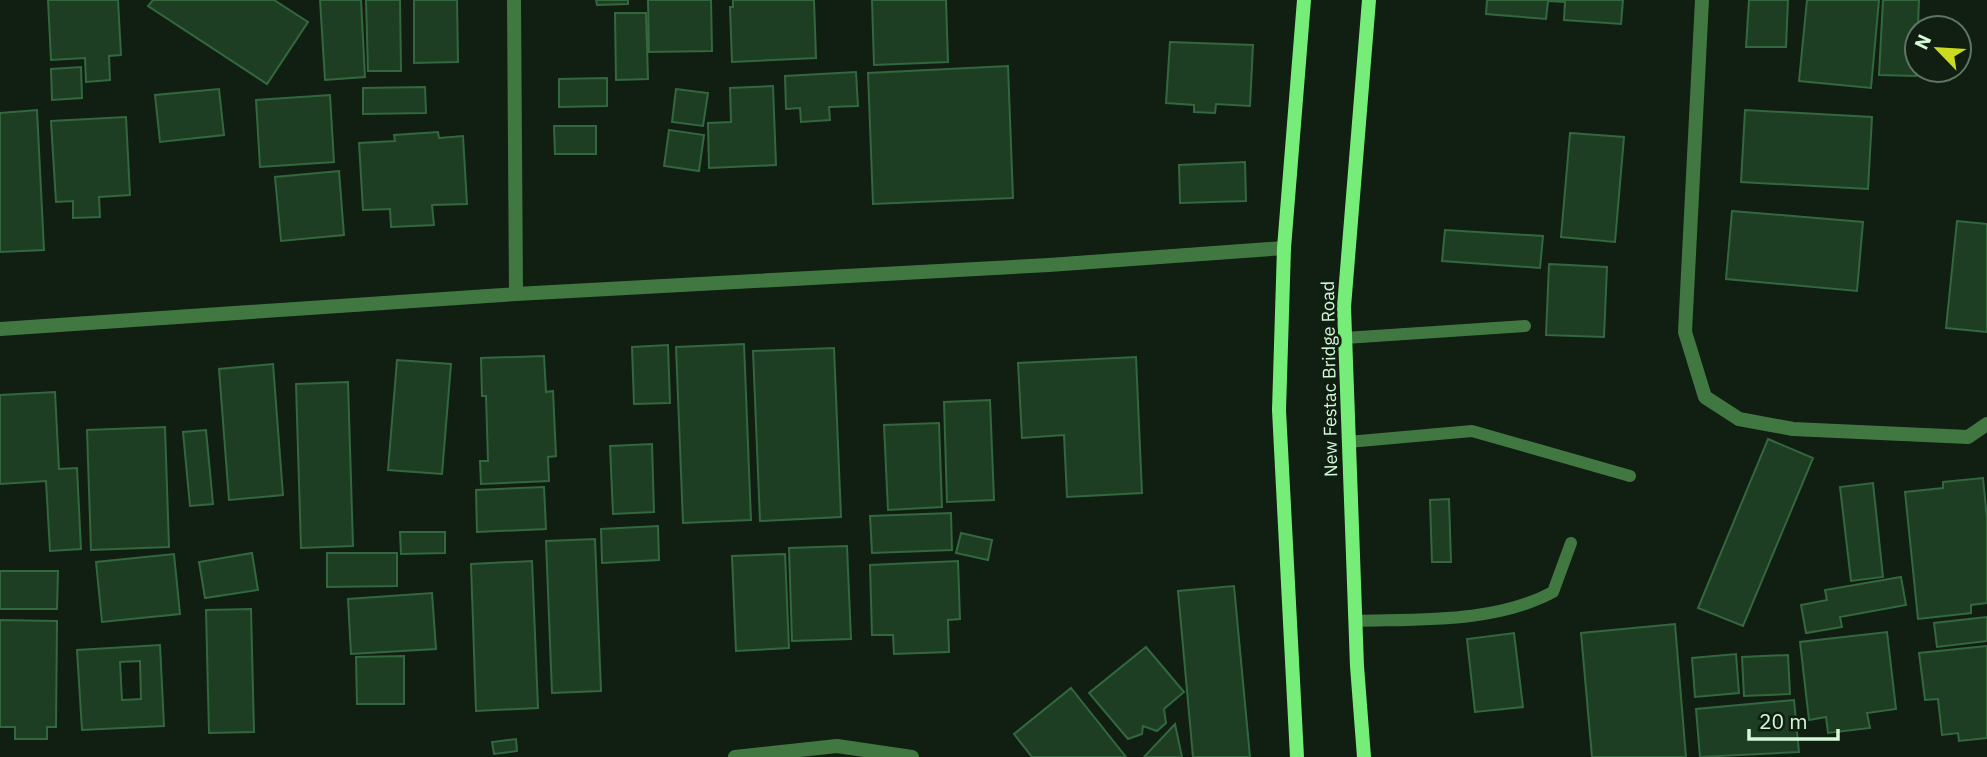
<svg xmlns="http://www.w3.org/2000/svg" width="1987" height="757" font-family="'IBM Plex Sans',sans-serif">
<rect width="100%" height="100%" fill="#101f12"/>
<path fill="#1e3e24" stroke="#33673d" stroke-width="2" fill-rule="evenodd" d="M48,0H118L121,55L109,56L110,80L86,82L85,58L51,60Z
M153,0H274L308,22L267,84L148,6Z
M320,0H361L365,77L325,80Z
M366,0H400L401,71H368Z
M414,0H457L458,62L414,63Z
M596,0H628V4L597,5Z
M648,0H711L712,51L649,52Z
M733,0H814L816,58L732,62L730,7H733Z
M872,0H946L948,62L874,65Z
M1487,0H1623L1621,24L1564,20L1565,2L1548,1L1546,19L1486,14Z
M1749,0H1788L1786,47H1746Z
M1807,0H1879L1871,88L1799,81Z
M1883,0H1919L1916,76L1879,75Z
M615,13H646L648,79L616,80Z
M1170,42L1253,45L1250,106L1216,104L1215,113L1194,112V105L1166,103Z
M1008,66L1013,198L873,204L868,73Z
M81,67L82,98L52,100L51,69Z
M856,72L858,106L829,107L830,120L801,122L800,108L786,109L785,76Z
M607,78V106L559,107V79Z
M773,86L776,165L709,168L708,123L731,122L730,88Z
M425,87L426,113L363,114V88Z
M219,89L224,135L160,142L155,95Z
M676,89L708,93L703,126L672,122Z
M330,95L334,162L260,167L256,100Z
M37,110L44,250L0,252V113Z
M1745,110L1872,117L1868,189L1741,182Z
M126,117L130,195L99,197L100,217L73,218V201L56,202L51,121Z
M554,126H596V154H555Z
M669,130L704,135L699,171L664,166Z
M438,132L439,138L463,136L467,204L432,205L434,225L391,227L390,209L363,210L359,143L395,141L394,135Z
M1570,133L1624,137L1615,242L1561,237Z
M1245,162L1246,201L1180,203L1179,165Z
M339,171L344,235L281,241L275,177Z
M1732,211L1863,222L1857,291L1726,279Z
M1957,221L1987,224V332L1946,328Z
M1445,230L1543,236L1540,268L1442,261Z
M1549,264L1607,267L1604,337L1546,335Z
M744,344L751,520L683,523L676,347Z
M668,345L670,403L634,404L632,347Z
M834,348L841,517L760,521L753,351Z
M544,356L546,392L553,391L556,456L548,457L549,481L481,484L480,461H488L486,396H482L481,358Z
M1136,357L1142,493L1067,497L1064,435L1022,438L1018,363Z
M397,360L451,364L442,474L388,470Z
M273,364L283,495L229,500L219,369Z
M348,382L353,546L301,548L296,384Z
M55,392L59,469L77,468L81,549L50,551L46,481L0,484V395Z
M990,400L994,500L947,502L944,402Z
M939,423L942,507L888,510L884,425Z
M165,427L169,547L91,550L87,430Z
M206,430L213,504L190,506L183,432Z
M1768,439L1813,458L1743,626L1698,608Z
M652,444L654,512L613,514L610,446Z
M1983,478L1987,519V603L1971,605V613L1918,619L1905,492L1943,488V482Z
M1873,483L1883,577L1851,581L1840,487Z
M544,487L546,529L477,532L476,490Z
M1449,499L1451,562H1432L1430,500Z
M951,513L952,550L872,553L870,516Z
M658,526L659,560L602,563L601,529Z
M400,532H445V553L401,554Z
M961,533L992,540L988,560L956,553Z
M595,539L601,691L552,693L546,541Z
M847,546L851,639L792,641L789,548Z
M252,553L258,590L205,598L199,562Z
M327,553H397V586L327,587Z
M174,554L180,614L102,622L96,562Z
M785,554L789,648L736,651L732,556Z
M532,561L538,708L476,711L471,564Z
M958,561L960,619L948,620L949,652L894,654L893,635H872L870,565Z
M0,571H58L57,609H0Z
M1901,577L1906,605L1840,617L1842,627L1806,633L1801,605L1827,600L1825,590Z
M1234,586L1250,757H1193L1178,591Z
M432,593L436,649L351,654L348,599Z
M251,609L254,732L209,733L206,610Z
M1987,617V641L1937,647L1934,623Z
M0,620L57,621L56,727H47V739H15V727H0Z
M1675,624L1686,757H1592L1581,633Z
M1887,632L1896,709L1867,713L1870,728L1828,733L1826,717L1809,720L1800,642Z
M1514,633L1523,707L1475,712L1467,639Z
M160,645L164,726L82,730L77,650ZM140,661L141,699L122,700L120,662Z
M1987,646V738L1959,741L1958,733L1942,735L1938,699L1925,700L1919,653Z
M1146,647L1184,692L1164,709L1166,723L1157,731L1143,726L1142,734L1128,739L1089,693Z
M1736,654L1739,693L1695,697L1692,658Z
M1788,655L1790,694L1744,696L1742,657Z
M404,656V704H357L356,657Z
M1071,688L1126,757H1032L1014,734Z
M1794,700L1799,752L1700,757L1696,709Z
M1175,724L1182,757H1144Z
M516,739L517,751L494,754L492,742Z"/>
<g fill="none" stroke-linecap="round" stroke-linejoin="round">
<path stroke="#417842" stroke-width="12" d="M1345,338L1525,326
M1348,442L1472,431L1630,476
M1356,621C1421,619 1495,623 1553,592L1571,543"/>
<path stroke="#417842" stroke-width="14" d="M514,0L516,294
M1702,0L1685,332L1705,397L1739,419L1793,429L1968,437L1987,424
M0,329L516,294L1049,265L1284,248
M735,757L837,746L912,757"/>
<path stroke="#77ed79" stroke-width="14" d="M1297,757L1279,410L1284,248L1304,0
M1364,757L1357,666L1344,307L1369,0"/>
</g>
<g text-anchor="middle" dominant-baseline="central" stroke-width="6" stroke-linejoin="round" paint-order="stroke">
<g font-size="18" fill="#d4f9d8" stroke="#101f12">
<text transform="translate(1329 379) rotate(-91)">New Festac Bridge Road</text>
</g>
</g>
<g transform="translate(1938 49) rotate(295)"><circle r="33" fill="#101f12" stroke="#5e7661" stroke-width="2"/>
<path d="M0-5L12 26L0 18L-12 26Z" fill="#cadc1d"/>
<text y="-10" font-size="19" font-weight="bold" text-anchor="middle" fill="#d4f9d8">N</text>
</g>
<path d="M1749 729v10h89v-10" fill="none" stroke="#d4f9d8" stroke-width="3.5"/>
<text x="1759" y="729" font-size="21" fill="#d4f9d8" stroke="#101f12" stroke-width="5" paint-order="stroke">20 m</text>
</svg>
